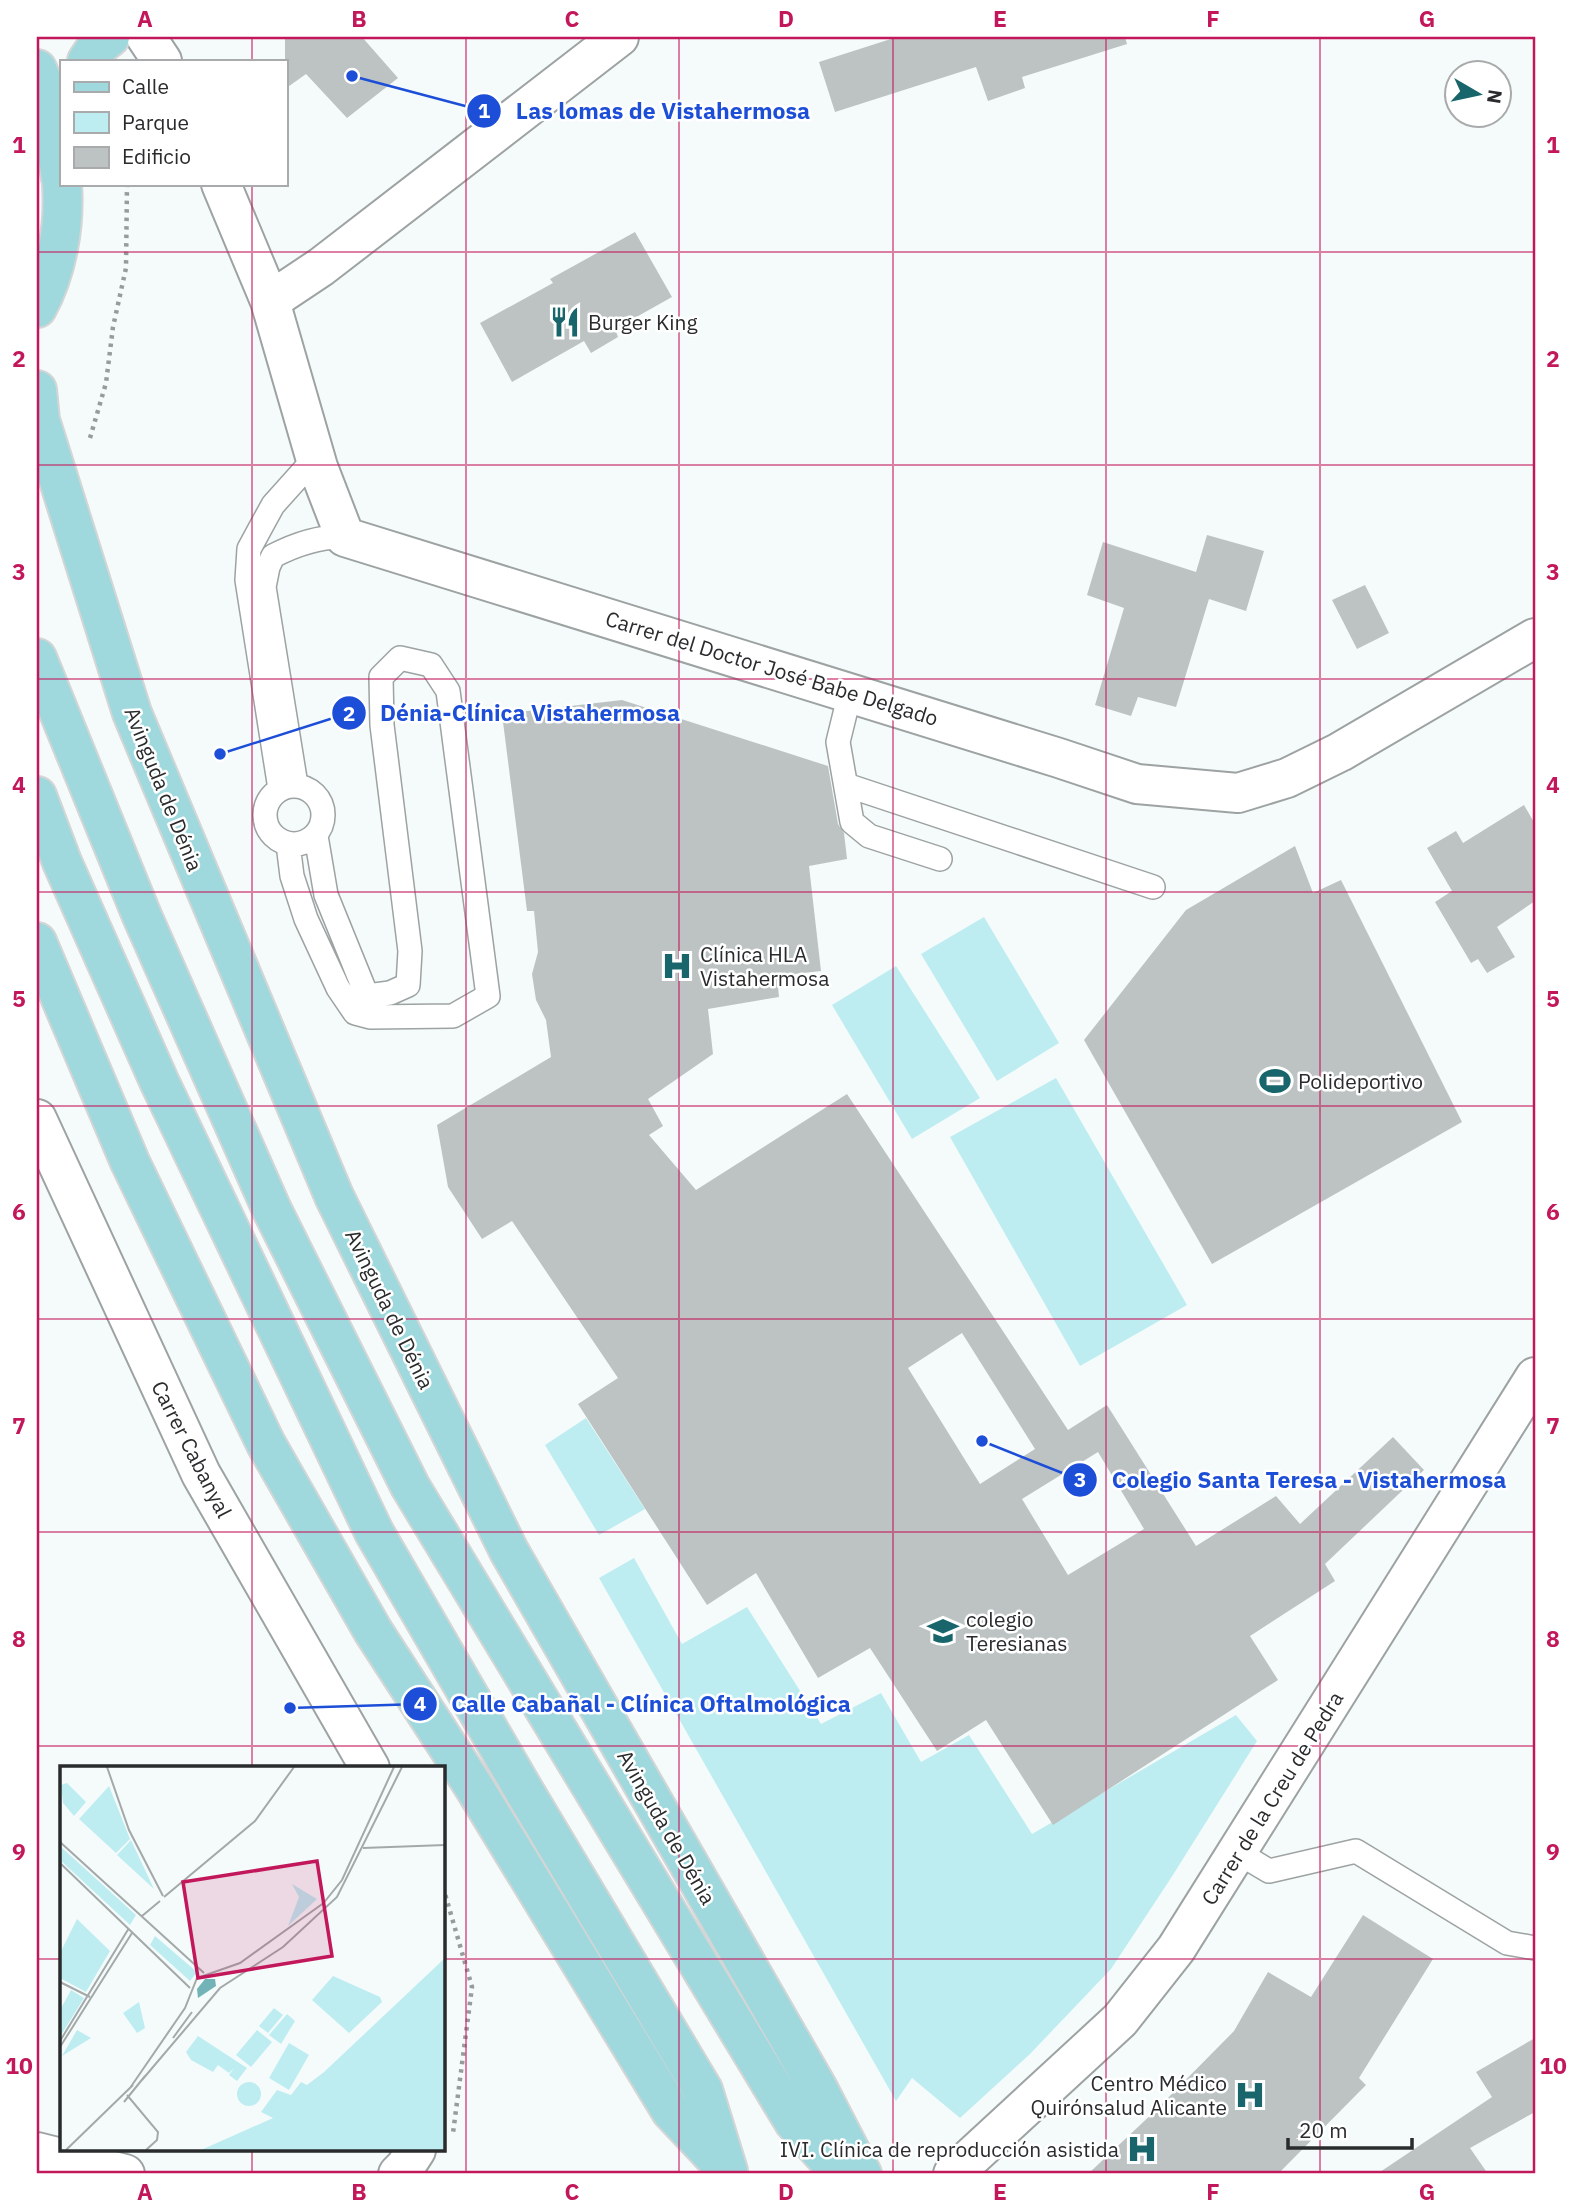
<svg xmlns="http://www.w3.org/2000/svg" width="1572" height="2211" font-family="'IBM Plex Sans',sans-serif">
<rect width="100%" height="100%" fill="#f5fbfb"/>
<path fill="#beedf1" d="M984,917L1059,1043L997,1081L921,954Z
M896,966L980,1098L912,1139L832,1005Z
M1056,1078L1187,1305L1080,1366L950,1137Z
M586,1418L645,1509L599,1535L545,1445Z
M634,1558L682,1644L747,1607L821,1724L881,1693L921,1762L969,1735L1032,1834L1236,1715L1257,1741L1171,1878L1111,1969L1030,2054L960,2118L912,2078L896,2101L599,1578Z"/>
<path fill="#bdc3c3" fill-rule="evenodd" d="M285,37H362L398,78L347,118L306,74L285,89Z
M897,37H1125L1127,44L1022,77L1025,88L988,101L976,67L835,112L819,62Z
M635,232L672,297L615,329L618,337L591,353L584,341L512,382L480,323L553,283L550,279Z
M1207,535L1264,551L1246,611L1209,599L1176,707L1138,697L1131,716L1095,705L1124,608L1087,595L1103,542L1196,572Z
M1365,585L1389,633L1357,649L1332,600Z
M622,700L828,766L838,824L844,833L847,859L809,866L821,971L777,976L779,997L708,1009L713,1054L648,1099L663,1126L649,1135L696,1190L847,1094L1068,1430L1107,1405L1196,1546L1276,1496L1300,1524L1393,1437L1424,1470L1325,1564L1335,1581L1250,1636L1278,1680L1053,1825L986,1720L937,1751L870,1648L818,1678L756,1573L707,1605L578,1404L618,1378L512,1221L482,1239L448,1187L437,1125L551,1057L546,1020L536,1000L532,974L538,952L534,911H527L502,714ZM962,1333L1035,1449L980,1484L908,1368ZM1098,1452L1144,1529L1068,1575L1022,1499Z
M1524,805L1535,824V901L1497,927L1515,957L1487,973L1478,959L1471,963L1435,902L1452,891L1427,848L1456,831L1463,843Z
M1295,846L1313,893L1341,880L1462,1122L1212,1264L1084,1040L1186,910Z
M1363,1915L1433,1959L1359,2078L1366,2085L1278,2174H1088L1156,2110L1234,2031L1268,1972L1311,1997Z
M1535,2038V2112L1470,2148L1488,2174H1377L1492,2097L1476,2072Z"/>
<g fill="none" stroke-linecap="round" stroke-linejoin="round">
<g stroke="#9da2a2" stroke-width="26">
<path id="service" d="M850,693L838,742L852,822L869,836L940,859
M296,785L264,587L268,567L273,556C296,544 319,536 345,537
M846,785L1153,887
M265 815a29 29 0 1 1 58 0a29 29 0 1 1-58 0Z
M280,789L247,580L249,549L262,525L273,505L316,457
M288,844L292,876L306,919L338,988L355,1013L370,1017L453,1016L488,996L448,691L431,665L400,658L381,677L382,725L410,951L408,985L390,993L367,996L326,895L316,836
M1237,1852L1269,1871L1356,1851L1507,1943L1535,1948"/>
</g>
<g stroke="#9da2a2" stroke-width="42">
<path id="minor" d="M146,37L162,61
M221,184L270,301L318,467L345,537L1059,758L1137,784L1238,793L1287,778L1340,752L1535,638
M270,301L321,267L619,37
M37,1119L201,1474L370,1768
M37,2152L125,2174
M398,2174L405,2167L416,2150
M953,2174L1120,2020L1176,1949L1535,1377"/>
</g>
<g stroke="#d4d5d5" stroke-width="42">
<path id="primary" d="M87,61L95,49L110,37
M37,69L48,95L61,178
M37,308C57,272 65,225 62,184
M37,390L40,420L132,713L334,1196L509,1551L817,2087L862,2174
M37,658L142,916L272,1210L410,1486L794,2122L841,2174
M37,796L62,862L159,1081L374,1532L523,1789L703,2090L728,2171
M37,942L130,1162L266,1444L373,1631L474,1787L671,2111L721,2164"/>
</g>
<path stroke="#979b9b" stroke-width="4.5" stroke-dasharray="3.5 5" stroke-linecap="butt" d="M90,438L106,383L113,327L126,268L127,184
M443,1887L472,1987L453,2133"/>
<use href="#service" stroke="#fff" stroke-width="23"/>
<use href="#minor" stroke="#fff" stroke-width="38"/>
<use href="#primary" stroke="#9fd9de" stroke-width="38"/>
</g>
<path fill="none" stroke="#c2185b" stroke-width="2" stroke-opacity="0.55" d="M252,37V61M466,37V2174M679,37V2174M893,37V2174M1106,37V2174M1320,37V2174M252,184V1768M37,252H1535M37,465H1535M37,679H1535M37,892H1535M37,1106H1535M37,1319H1535M37,1532H1535M37,1746H1535M37,1959H61M443,1959H1535M252,2150V2174"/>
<defs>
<g id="restaurant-bare" transform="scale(2.415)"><path d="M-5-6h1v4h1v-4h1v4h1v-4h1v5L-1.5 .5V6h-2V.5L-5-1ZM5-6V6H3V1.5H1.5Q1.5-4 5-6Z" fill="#18666c" stroke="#fff" stroke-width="2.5" paint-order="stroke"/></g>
<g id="hospital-bare" transform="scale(2.415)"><path d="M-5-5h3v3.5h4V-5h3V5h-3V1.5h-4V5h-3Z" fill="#18666c" stroke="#fff" stroke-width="2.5" paint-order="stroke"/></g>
<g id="stadium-bare" transform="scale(2.415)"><path d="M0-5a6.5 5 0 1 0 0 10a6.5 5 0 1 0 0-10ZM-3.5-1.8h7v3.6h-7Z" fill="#18666c" stroke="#fff" stroke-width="2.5" paint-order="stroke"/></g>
<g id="school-bare" transform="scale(2.415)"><path d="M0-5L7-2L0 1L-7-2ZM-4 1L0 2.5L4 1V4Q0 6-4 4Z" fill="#18666c" stroke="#fff" stroke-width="2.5" paint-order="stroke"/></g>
</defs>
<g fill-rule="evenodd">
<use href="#restaurant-bare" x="565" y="322"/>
<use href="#hospital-bare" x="677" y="966"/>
<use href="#stadium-bare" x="1275" y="1081"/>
<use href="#school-bare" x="943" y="1631"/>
<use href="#hospital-bare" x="1250" y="2095"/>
<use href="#hospital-bare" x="1142" y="2149"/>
</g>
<g text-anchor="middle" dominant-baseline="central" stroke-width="5" stroke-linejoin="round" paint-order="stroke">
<g font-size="21" fill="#292b2c" stroke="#fff" text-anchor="start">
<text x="588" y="322">Burger King</text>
<text x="700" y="954">Clínica HLA<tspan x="700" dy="24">Vistahermosa</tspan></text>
<text x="1298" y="1081">Polideportivo</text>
<text x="966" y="1619">colegio<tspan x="966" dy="24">Teresianas</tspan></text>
<text x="1227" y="2083" text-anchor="end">Centro Médico<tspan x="1227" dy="24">Quirónsalud Alicante</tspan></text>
<text x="1119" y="2149" text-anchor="end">IVI. Clínica de reproducción asistida</text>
</g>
<g font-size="21" fill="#292b2c" stroke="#fff">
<text transform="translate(772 668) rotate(17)">Carrer del Doctor José Babe Delgado</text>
<text transform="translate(164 789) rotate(68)">Avinguda de Dénia</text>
<text transform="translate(390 1309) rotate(64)">Avinguda de Dénia</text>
<text transform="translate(192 1449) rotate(63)">Carrer Cabanyal</text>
<text transform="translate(1272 1798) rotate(-58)">Carrer de la Creu de Pedra</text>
<text transform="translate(667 1827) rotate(60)">Avinguda de Dénia</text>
</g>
</g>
<g transform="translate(60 1766)">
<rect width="385" height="385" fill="#f5fbfb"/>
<path d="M7,17L26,36L14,50L3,37L1,19ZM49,20L70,73L56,87L19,53ZM71,74L94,123L57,89ZM0,80L76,149L70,159L0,94ZM232,118L257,133L228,160L239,131ZM17,153L50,185L26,226L0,212V187ZM95,170L137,206L130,215L90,179ZM385,192V384H141L213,352L201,346L217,324L231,329L241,316L247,319L264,306ZM273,210L320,231L322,236L289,267L252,234ZM11,224L24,232L0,271V244ZM79,236L85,262L77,267L63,247ZM214,242L223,249L208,267L199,260ZM227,248L235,255L221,278L209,269ZM17,264L31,272L2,290ZM197,264L212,276L191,301L176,289ZM138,270L187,302L177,315L169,309L174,302L169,307L158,299L153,306L131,294L126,286ZM229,277L249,289L229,324L209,312ZM177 328a12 12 0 1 1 24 0a12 12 0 1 1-24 0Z" fill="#beedf1"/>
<path d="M145,213H155L156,220L138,232L137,223Z" fill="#72b3b8"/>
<path fill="none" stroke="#a3a8a8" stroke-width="2" d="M47,1L69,64L103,130M0,76L144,207M303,82L385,79M0,97L130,222M104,131L195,55L234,1M262,139L282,114L334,1M82,150L100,135M0,216L30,231M113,272L132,246M0,275L69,162M0,281L72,167M82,314L160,222L223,181L277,131L342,1M70,322L125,242L137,212L180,197L265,136M67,329L98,366L97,374L86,384M64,336L85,310M6,384L73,319"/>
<path fill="#c2185b" fill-opacity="0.15" stroke="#c2185b" stroke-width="3.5" d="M257,95L272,190L138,212L123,116Z"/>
<rect width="385" height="385" fill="none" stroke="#292b2c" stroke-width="3.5"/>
</g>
<path fill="none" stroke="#1d4ed8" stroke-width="2.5" d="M352 76L484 111M220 754L349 713M982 1441L1080 1480M290 1708L420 1704"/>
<g fill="#1d4ed8" stroke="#fff" stroke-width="2.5">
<circle cx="352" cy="76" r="7"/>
<circle cx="220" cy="754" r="7"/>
<circle cx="982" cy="1441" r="7"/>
<circle cx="290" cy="1708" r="7"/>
<circle cx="484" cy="111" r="18"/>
<circle cx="349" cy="713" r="18"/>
<circle cx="1080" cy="1480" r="18"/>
<circle cx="420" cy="1704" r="18"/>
</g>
<g font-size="21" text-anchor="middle" font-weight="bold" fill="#fff">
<text x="484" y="118">1</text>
<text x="349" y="721">2</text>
<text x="1080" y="1487">3</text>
<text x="420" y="1711">4</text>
</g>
<g font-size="23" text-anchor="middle" font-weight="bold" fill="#1d4ed8" stroke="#fff" stroke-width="5" stroke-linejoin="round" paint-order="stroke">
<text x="663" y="119">Las lomas de Vistahermosa</text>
<text x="530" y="721">Dénia-Clínica Vistahermosa</text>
<text x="1309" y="1488">Colegio Santa Teresa - Vistahermosa</text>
<text x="651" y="1712">Calle Cabañal - Clínica Oftalmológica</text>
</g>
<rect width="1572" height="2211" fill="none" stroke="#ffffff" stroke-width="77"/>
<rect x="60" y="60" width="228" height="126" fill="#ffffff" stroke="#a9aaab" stroke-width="2"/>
<rect x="74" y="82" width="35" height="10" fill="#9fd9de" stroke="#a9aaab" stroke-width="2"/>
<text x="122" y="94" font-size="21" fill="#292b2c">Calle</text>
<rect x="74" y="112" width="35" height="21" fill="#beedf1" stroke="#a9aaab" stroke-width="2"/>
<text x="122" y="130" font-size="21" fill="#292b2c">Parque</text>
<rect x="74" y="147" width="35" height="21" fill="#bdc3c3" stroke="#a9aaab" stroke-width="2"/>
<text x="122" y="164" font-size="21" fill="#292b2c">Edificio</text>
<g transform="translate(1478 94) rotate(99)"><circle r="33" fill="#ffffff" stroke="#a9aaab" stroke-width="2"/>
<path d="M0-5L12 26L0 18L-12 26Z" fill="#18666c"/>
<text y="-10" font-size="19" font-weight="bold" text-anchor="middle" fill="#292b2c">N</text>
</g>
<path d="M1288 2138v10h124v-10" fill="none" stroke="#292b2c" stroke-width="3.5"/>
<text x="1299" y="2138" font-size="21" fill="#292b2c" stroke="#ffffff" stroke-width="5" paint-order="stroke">20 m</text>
<rect x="38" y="38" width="1496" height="2134" fill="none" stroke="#c2185b" stroke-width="2.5"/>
<g font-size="23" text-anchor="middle" font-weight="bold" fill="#c2185b">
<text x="145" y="27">A</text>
<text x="359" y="27">B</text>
<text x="572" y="27">C</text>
<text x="786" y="27">D</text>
<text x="1000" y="27">E</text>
<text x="1213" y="27">F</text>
<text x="1427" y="27">G</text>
<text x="19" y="153">1</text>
<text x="1553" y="153">1</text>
<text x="19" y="367">2</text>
<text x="1553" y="367">2</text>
<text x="19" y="580">3</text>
<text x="1553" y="580">3</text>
<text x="19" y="793">4</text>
<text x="1553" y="793">4</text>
<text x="19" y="1007">5</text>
<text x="1553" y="1007">5</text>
<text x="19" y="1220">6</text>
<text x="1553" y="1220">6</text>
<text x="19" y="1434">7</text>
<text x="1553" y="1434">7</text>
<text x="19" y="1647">8</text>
<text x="1553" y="1647">8</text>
<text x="19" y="1860">9</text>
<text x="1553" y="1860">9</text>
<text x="19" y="2074">10</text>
<text x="1553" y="2074">10</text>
<text x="145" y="2200">A</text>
<text x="359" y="2200">B</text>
<text x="572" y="2200">C</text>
<text x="786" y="2200">D</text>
<text x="1000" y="2200">E</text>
<text x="1213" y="2200">F</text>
<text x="1427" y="2200">G</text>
</g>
</svg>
